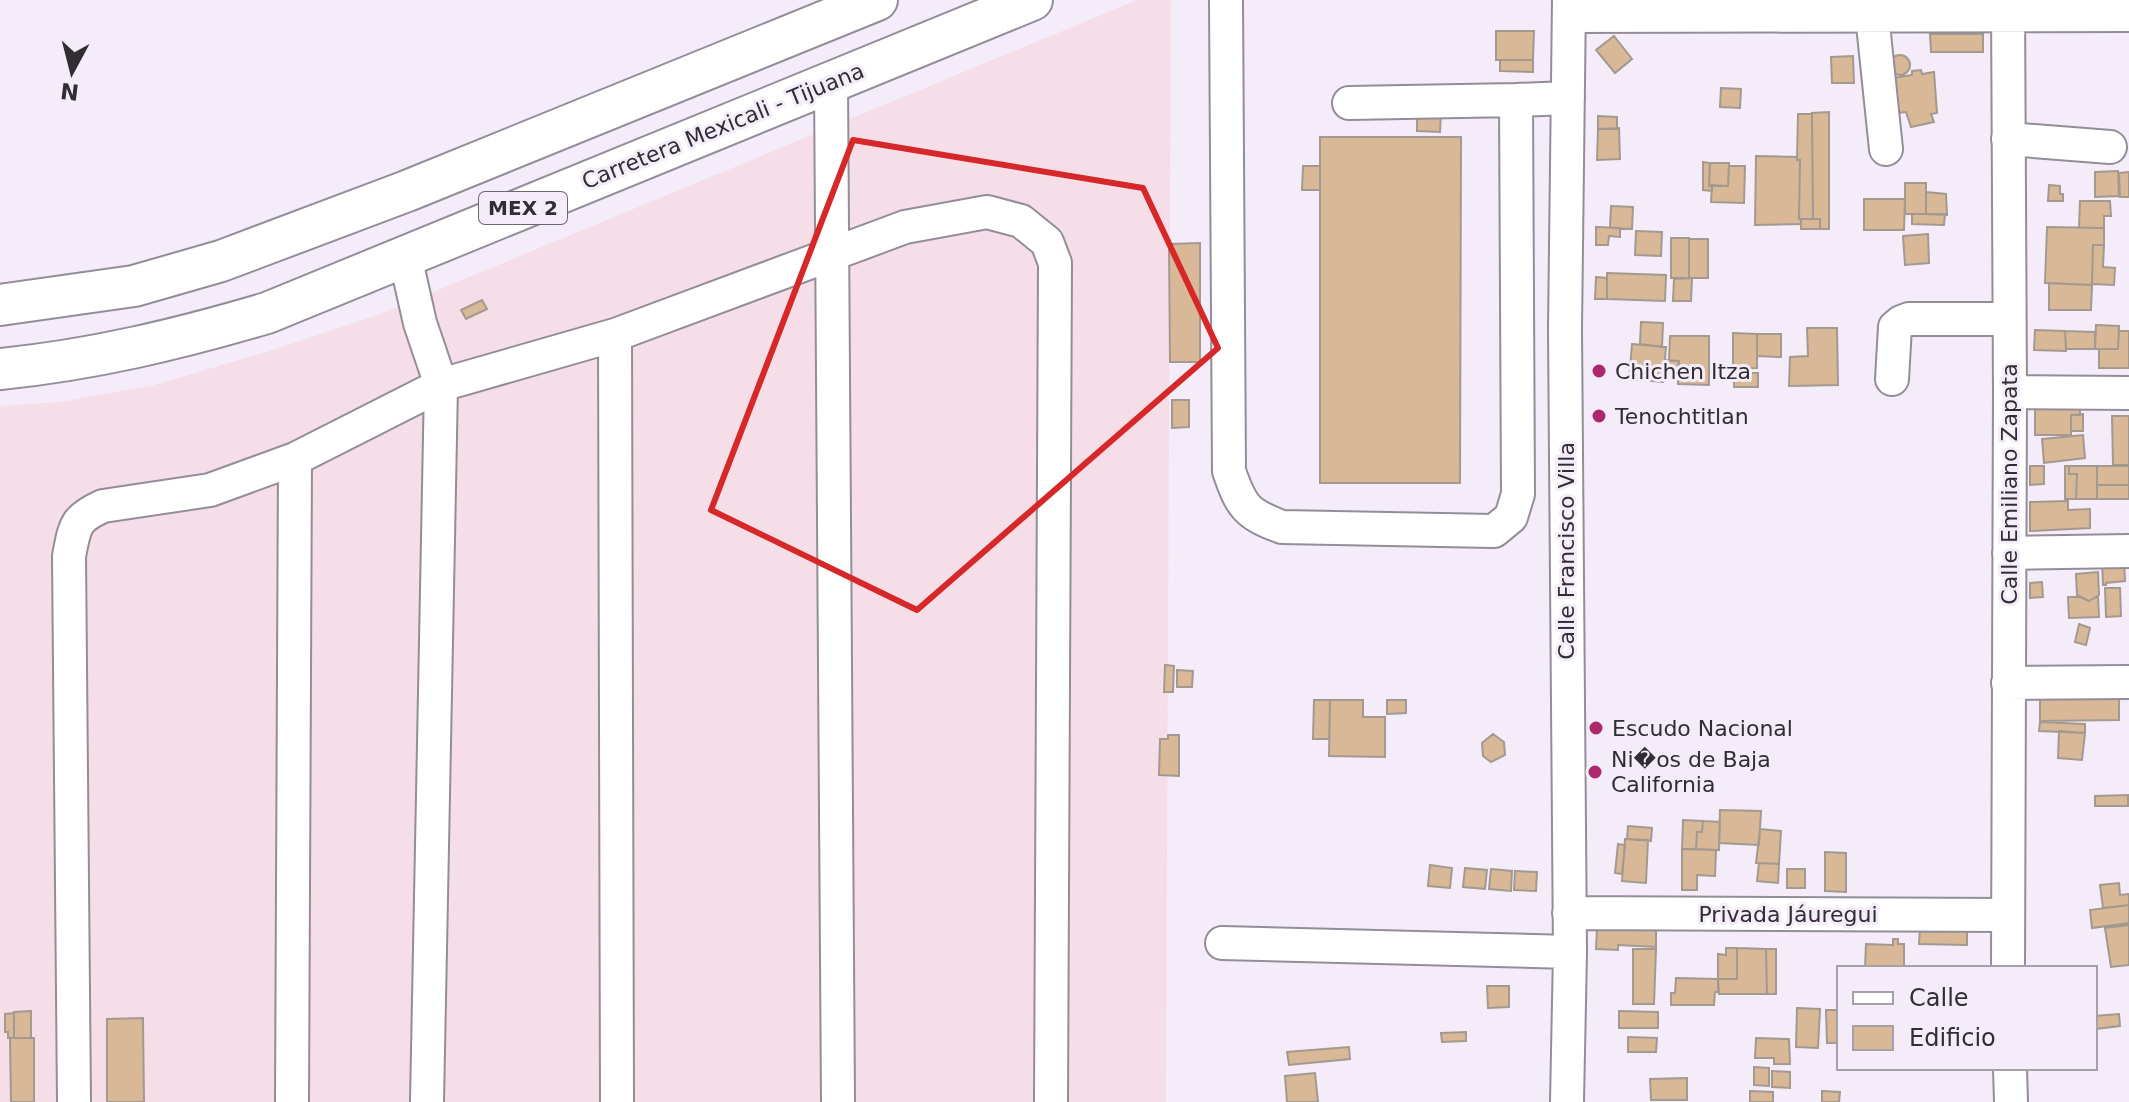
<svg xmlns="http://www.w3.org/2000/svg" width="2129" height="1102" font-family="'DejaVu Sans',sans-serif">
<rect width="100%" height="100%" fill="#f4edf9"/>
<path fill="#f6dee9" d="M1137,0H1171L1166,1102H0V406L60,402L154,385L266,352L380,314Z"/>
<path fill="#d9b898" stroke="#a29990" stroke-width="2" d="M1496,31H1534L1533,60H1496Z
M1930,34H1983V52H1931Z
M1614,36L1632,59L1615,73L1596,50Z
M1890 65a10 10 0 1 1 20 0a10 10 0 1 1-20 0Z
M1853,56L1854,83H1832L1831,57Z
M1500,60H1533V72L1500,71Z
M1921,70L1922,74L1934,72L1937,113L1931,114L1934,122L1911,127L1906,112L1898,113L1893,78L1912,75V71Z
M1721,88L1741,89L1740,108L1720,107Z
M1417,112L1441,113L1440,132L1417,131Z
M1829,112V229H1820V219H1813L1812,113Z
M1798,114H1812L1813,219H1799L1800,160H1797Z
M1598,116L1617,117V129H1598Z
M1619,128L1620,159L1597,160L1598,129Z
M1320,137H1461L1460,483H1320Z
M1756,156L1797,157V160H1800L1799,219H1801V224L1755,225Z
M1703,162L1710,163L1709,186L1712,185V191L1703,190Z
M1710,163H1729L1728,186H1709Z
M1303,166H1320V190H1302Z
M1729,166H1745L1744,203L1711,202L1712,185L1728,186Z
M2118,171L2119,196L2095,197V172Z
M2129,172V197H2120L2119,173Z
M1905,183H1926V214H1905Z
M2049,185L2060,186V194H2063V201H2048Z
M1926,192L1946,194L1947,215L1926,214Z
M1864,199H1905L1904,230H1864Z
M2080,201H2110L2111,216H2104V228H2079Z
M1611,206L1633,207L1632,229L1610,228Z
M1912,214H1945L1944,225L1912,224Z
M1801,219H1820V229H1801Z
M1596,227L1620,228V237L1609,236L1608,245H1596Z
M2047,227L2104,228V245H2093L2092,285L2045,283Z
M1636,231L1662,232L1661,256L1635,255Z
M1928,234L1929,263L1905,265L1903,236Z
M1671,238H1689V278H1671Z
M1689,239H1708V278H1689Z
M1200,243V362H1170L1169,244Z
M2093,245H2104L2103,267L2115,268L2114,285L2092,284Z
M1607,273L1666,275L1665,301L1607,299Z
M1596,277L1607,278V299H1595Z
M1692,278L1691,301H1673L1674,279Z
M2049,283L2092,285L2091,310H2049Z
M482,300L487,309L466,319L461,310Z
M1641,322L1663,323L1662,347L1640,344Z
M2096,325L2119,326L2118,349H2095Z
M1807,328H1837L1838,385L1789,386L1790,357L1808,356Z
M2035,330L2065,331L2066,351L2034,350Z
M2065,331L2095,332V349H2066Z
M2119,331H2129V368H2099V349H2118Z
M1733,333L1757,334V368L1733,369Z
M1757,334H1781V357L1757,356Z
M1670,336H1709V385L1678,384L1679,361H1669Z
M1632,344L1666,347L1663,382L1629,379Z
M1665,360L1679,361L1677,375L1664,374Z
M1734,373H1758V387H1734Z
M1172,400H1189V427L1172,428Z
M2035,403H2080V415H2071V435H2035Z
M2083,414V431H2071V415Z
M2112,416H2129V465H2113Z
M2083,435L2085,458L2044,463L2042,439Z
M2030,466H2044V484L2030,485Z
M2065,466H2069V474H2077L2076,499H2065Z
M2069,466H2097V499H2076L2077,474H2069Z
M2097,466H2129V485H2097Z
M2097,485H2129V499H2097Z
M2068,501V510L2090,509V528L2030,531V502Z
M2124,559L2125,581L2106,583V585H2103L2102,560Z
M2098,572L2099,595L2089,601L2077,595L2076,574Z
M2042,582L2043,597L2030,598V583Z
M2105,588H2120L2121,616L2106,617Z
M2098,596L2099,617L2069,618L2068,597H2080L2089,601Z
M2079,624L2090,628L2086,645L2075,642Z
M1165,665L1174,666L1173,692H1164Z
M1177,670L1193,671L1192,687H1177Z
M2040,688H2119V720L2040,721Z
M1314,700H1330L1329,739H1313Z
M1330,700H1363V717H1385V757L1329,756Z
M1387,700H1406V713L1387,714Z
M2040,722L2085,724V733L2039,731Z
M2059,731L2085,733L2082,760L2058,758Z
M1493,734L1504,742L1505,755L1491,762L1483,756L1482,743Z
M1168,735H1179V776L1159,775L1160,739H1168Z
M2128,795V806H2095V796Z
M1720,810L1761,811L1759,845L1719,843Z
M1683,820L1703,821L1702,832H1697L1696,849H1682Z
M1703,821L1720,822L1719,850L1696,849L1697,832H1702Z
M1628,826L1652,828L1651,841L1627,839Z
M1760,829L1781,831L1779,864L1756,863Z
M1625,839L1648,840L1646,883L1622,881Z
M1618,844L1625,845L1622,874L1615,873Z
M1682,849L1716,850L1715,876L1697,875V890H1682Z
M1825,852L1846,853V892L1825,891Z
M1759,863L1779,864L1778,883L1757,881Z
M1430,865L1452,868L1450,888L1428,886Z
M1465,868L1487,870L1485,889L1463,887Z
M1491,869L1512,871L1511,891L1489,889Z
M1787,869H1805V888H1787Z
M1515,871L1537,872L1536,891L1514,890Z
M2119,883L2120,895L2129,894V905L2103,908L2100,885Z
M2129,905V923L2092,928L2090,910Z
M2129,925V965L2111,967L2105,928Z
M1967,926V945L1919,944L1920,928Z
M1616,927L1656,929V947L1618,945V950L1596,949L1597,929L1616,930Z
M1893,939H1898V944H1904V968H1865L1866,944L1893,945Z
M1726,948H1737V979H1718V954L1726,955Z
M1737,948L1766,949L1767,994H1719L1718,979H1737Z
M1633,949H1656L1654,1004H1633Z
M1776,949V994H1767L1766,949Z
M1676,978L1718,979V992H1715L1714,1005H1671V993H1675Z
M1487,986H1509V1007L1488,1008Z
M1797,1008L1820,1009L1818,1048L1796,1047Z
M1826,1010H1839V1043H1827Z
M31,1011V1038H14V1012Z
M1619,1011L1658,1012V1028H1619Z
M14,1013V1038H8V1032H5V1014Z
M2119,1014L2120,1026L2095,1029V1016Z
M143,1018L144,1102H107V1019Z
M1466,1032V1041L1442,1042L1441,1033Z
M1628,1037L1657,1038L1656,1052H1628Z
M10,1038H34V1102H11Z
M1756,1038L1789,1039L1790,1064H1774V1058H1755Z
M1349,1047L1350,1059L1289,1065L1287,1052Z
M1754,1067L1769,1068V1086L1754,1085Z
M1772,1071L1790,1072V1088L1772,1087Z
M1315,1073L1318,1102H1287L1285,1076Z
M1687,1078V1100H1651L1650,1079Z
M1750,1091L1773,1092V1102H1750Z
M1822,1091L1840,1092L1839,1102H1822Z"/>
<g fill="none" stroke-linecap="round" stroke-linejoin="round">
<g stroke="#938d98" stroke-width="36">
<path id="minor" d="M1226,0L1229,471C1241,506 1246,514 1282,527L1494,531L1511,517L1518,494L1516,100L1568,98
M2008,0L2010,392L2008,968
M1872,15L1886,149
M1569,16L2129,15
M831,82L838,1102
M1349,103L1516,100
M2008,139L2110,147
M615,335L617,1102
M1892,379L1895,327L1901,322L1909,319H2009
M2010,392L2129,393
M2009,553L2129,551
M2008,683L2129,682
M1569,913L2007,915
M1222,943L1570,952
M2010,1068L2011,1102
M74,1102L69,556C75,526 74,519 103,506L210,490L295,459L441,385L420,323L405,256
M292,1102L295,459
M427,1102L441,385L615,335L905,227L987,212L1021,221L1047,242L1055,263L1051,1102
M1567,1102L1570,952L1565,329L1569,0"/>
</g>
<g stroke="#938d98" stroke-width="44">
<path id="major" d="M0,305L134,286L221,261L407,191L877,0
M0,369C92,360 179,339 267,313L1032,0"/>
</g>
<use href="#minor" stroke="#fff" stroke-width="32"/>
<use href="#major" stroke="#fff" stroke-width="40"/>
</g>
<path fill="none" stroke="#d62828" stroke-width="6" stroke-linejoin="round" d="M853,140L1143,188L1218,348L917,610L711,510Z"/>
<g fill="#ac276e" stroke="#f4edf9" stroke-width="3">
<circle cx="1599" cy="371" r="8"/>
<circle cx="1599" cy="416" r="8"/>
<circle cx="1596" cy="728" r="8"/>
<circle cx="1595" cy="772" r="8"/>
</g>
<g text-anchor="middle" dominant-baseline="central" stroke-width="6" stroke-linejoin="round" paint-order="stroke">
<rect fill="#f4edf9" stroke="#6b676e" stroke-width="2" x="479" y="192" width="88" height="32" rx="6"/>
<g font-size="20" font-weight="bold" fill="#302e32">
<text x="523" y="208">MEX 2</text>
</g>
<g font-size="22" fill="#302e32" stroke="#f4edf9">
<text transform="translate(723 126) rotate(-22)">Carretera Mexicali - Tijuana</text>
<text transform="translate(2009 484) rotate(-90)">Calle Emiliano Zapata</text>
<text transform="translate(1566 551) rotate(-90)">Calle Francisco Villa</text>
<text x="1788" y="914">Privada Jáuregui</text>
</g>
<g font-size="22" fill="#302e32" stroke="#f4edf9" text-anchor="start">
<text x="1615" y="371">Chichen Itza</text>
<text x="1615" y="416">Tenochtitlan</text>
<text x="1612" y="728">Escudo Nacional</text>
<text x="1611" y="759">Ni�os de Baja<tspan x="1611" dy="25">California</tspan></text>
</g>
</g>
<rect x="1837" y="966" width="260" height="104" fill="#f4edf9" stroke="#a6a1a9" stroke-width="2"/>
<rect x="1853" y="992" width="40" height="12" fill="#ffffff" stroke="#a6a1a9" stroke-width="2"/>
<text x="1909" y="1006" font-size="24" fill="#302e32">Calle</text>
<rect x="1853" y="1026" width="40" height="24" fill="#d9b898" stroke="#a6a1a9" stroke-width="2"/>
<text x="1909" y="1046" font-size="24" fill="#302e32">Edificio</text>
<g transform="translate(72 72) rotate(187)" stroke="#f4edf9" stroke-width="6" paint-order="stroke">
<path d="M0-6L14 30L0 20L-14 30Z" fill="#302e32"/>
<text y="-12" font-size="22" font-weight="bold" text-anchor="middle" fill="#302e32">N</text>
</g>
</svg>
